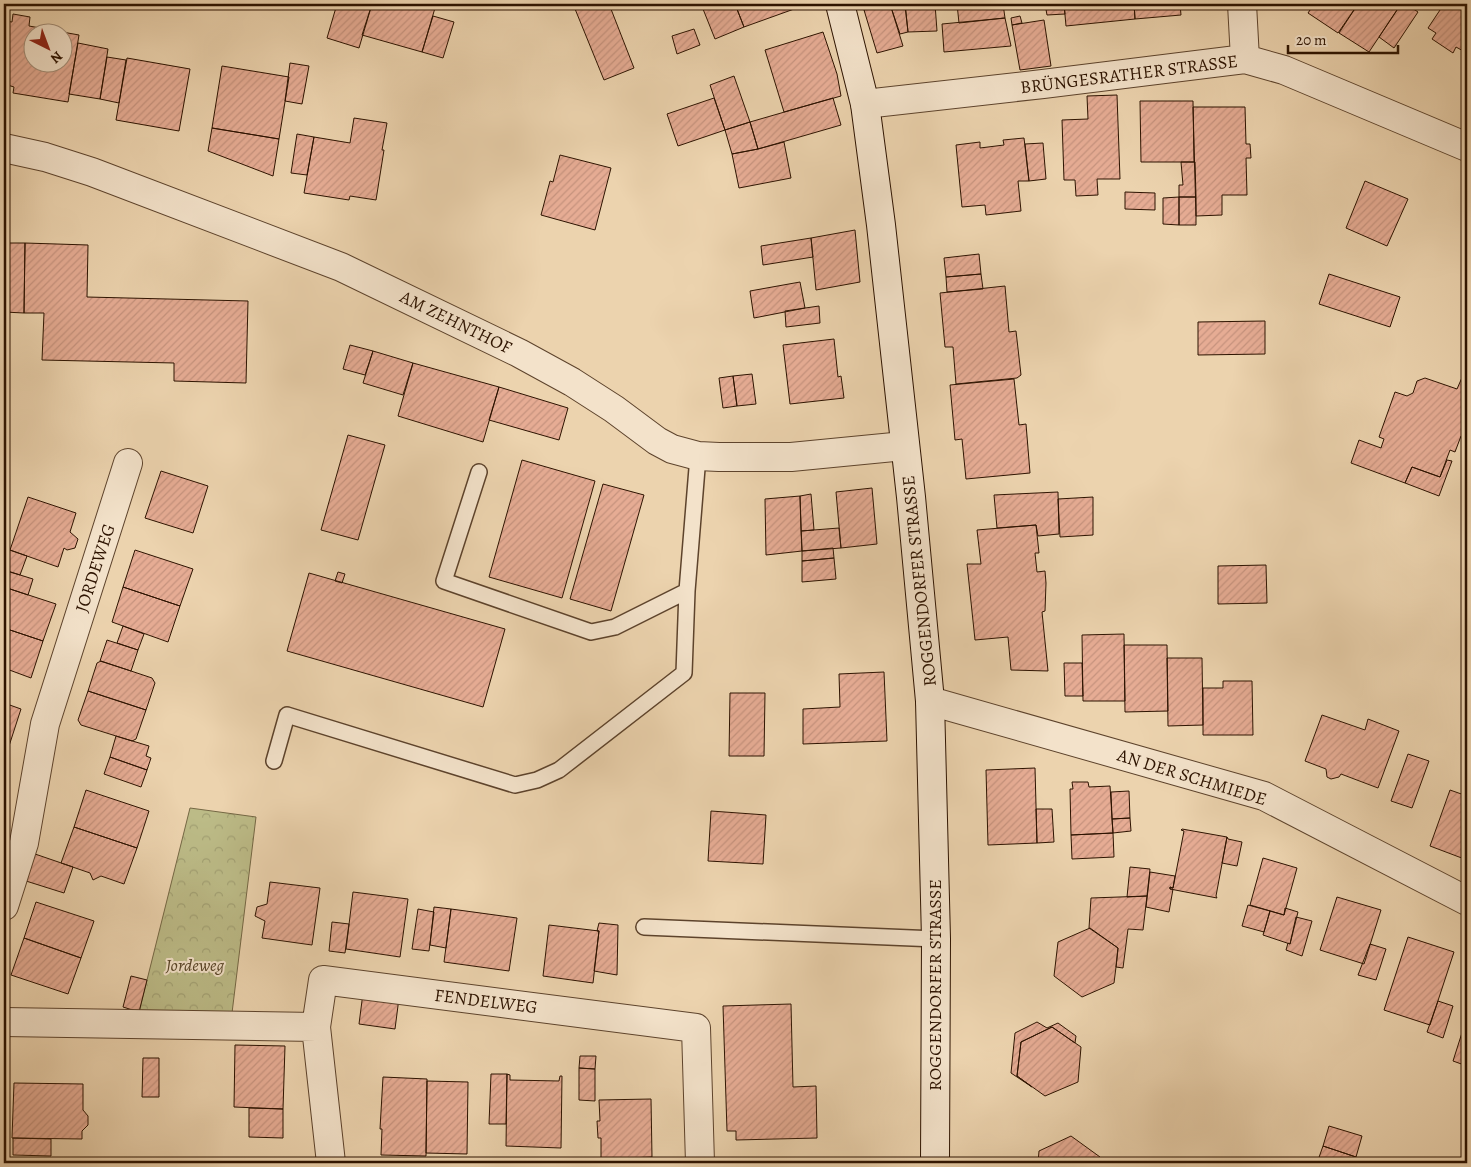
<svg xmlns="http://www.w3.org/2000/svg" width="1471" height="1167" font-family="Alegreya,serif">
<defs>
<pattern id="park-crowns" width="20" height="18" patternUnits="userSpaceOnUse" patternTransform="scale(1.25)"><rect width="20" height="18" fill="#bcbb87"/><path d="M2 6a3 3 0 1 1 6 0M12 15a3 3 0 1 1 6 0" fill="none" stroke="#a2a073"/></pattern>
<pattern id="building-hatch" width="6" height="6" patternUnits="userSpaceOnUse" patternTransform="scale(1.25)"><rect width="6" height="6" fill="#e6ac94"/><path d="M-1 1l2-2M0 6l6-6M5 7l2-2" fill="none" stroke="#c6937e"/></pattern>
</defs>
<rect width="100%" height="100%" fill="#ecd3ae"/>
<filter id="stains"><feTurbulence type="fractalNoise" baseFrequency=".004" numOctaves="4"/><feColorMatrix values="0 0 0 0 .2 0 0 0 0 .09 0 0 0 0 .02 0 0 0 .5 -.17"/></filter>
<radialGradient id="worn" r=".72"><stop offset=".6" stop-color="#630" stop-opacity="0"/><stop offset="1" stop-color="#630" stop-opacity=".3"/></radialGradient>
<path fill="url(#park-crowns)" stroke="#746744" d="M190,808L256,817L232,1013L139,1012Z"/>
<path fill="url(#building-hatch)" stroke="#2d1300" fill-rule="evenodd" d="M337,4H372L359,48L327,38Z
M372,4H421L435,8L422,52L362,35Z
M573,4H609L634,68L604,80Z
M701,4H735L744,27L715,39Z
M735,4H808L744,27Z
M886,4H890L903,46L877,53L864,10Z
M890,4H905L908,32L900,34Z
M905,4H935L937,31L908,32Z
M957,4H1003L1005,18L959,23Z
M1045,4H1064L1065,14L1047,15Z
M1064,4H1134L1135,19L1066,26Z
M1134,4H1180L1181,15L1135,19Z
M1314,4H1358L1338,33L1308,13Z
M1358,4H1401L1369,52L1339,33Z
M1401,4H1406L1418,12L1394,48L1379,37Z
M1444,4H1467V49L1465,52L1456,47L1453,53L1432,39L1436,33L1428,28Z
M13,14L30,17L29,26L79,35L68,102L13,93L14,87L4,84V21L12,22ZM32,32H62V62H32Z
M433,16L454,22L443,58L422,52Z
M1020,16L1022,23L1012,25L1011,18Z
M1005,18L1011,46L944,52L942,24Z
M1044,20L1051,66L1020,70L1012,25Z
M694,29L700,45L677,54L672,36Z
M823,32L837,74L841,96L784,112L765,50Z
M78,43L108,49L100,99L69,94Z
M107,57L126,60L119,103L100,99Z
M127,58L190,69L179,131L116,120Z
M290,63L309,66L302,104L285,101Z
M222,66L289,77L279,139L212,128Z
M734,76L750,122L725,130L710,85Z
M1117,95L1120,179H1097L1098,195L1076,196L1075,180H1064L1062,120L1088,119L1087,96Z
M714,98L725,130L678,146L667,114Z
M833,98L841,125L758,149L750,122Z
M1140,101H1193L1194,162H1141Z
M1193,107H1245L1246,144H1250L1251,158H1246L1247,195H1222V215L1196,216Z
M354,118L387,123L382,150H384L376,200L350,196L349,200L304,193L314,137L350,143Z
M750,122L758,149L732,154L725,130Z
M212,128L279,139L273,176L208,151Z
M297,134L314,137L307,175L291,173Z
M1024,138L1029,181H1018L1021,211L986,215L985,205L962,207L956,145L980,142V148L1004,145L1003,140Z
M784,142L791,178L739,188L732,154L758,149Z
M1043,143L1046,179L1029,181L1025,144Z
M560,155L611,168L595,230L541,215L550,181L553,182Z
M1181,162H1195L1196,197H1179V185H1183Z
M1365,181L1408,199L1387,246L1346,228Z
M1125,192L1155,193V210L1125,209Z
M1179,197V225L1163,224V198Z
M1179,197H1196V225H1179Z
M855,230L860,282L816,290L811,238Z
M811,238L813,257L763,265L761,246Z
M4,243H25L24,313L4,312Z
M25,243L88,245L87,297L248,301L246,383L174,381V363L42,360L44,313H24Z
M979,254L981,274L946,277L944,258Z
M981,274L983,289L947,292L946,277Z
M1329,274L1400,297L1390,327L1319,304Z
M800,282L805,308L754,318L750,291Z
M1005,286L1009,332L1016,331L1021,375L1017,378L956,384L953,347H945L940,293Z
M819,306L820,323L786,327L785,311Z
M1265,321V354L1198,355V322Z
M834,339L838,377L841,376L844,398L790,404L783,345Z
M350,345L373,351L365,375L343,369Z
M373,351L413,363L403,395L363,383Z
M413,363L499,387L483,442L398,416Z
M1464,373L1467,374V438L1461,436L1455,452L1450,450L1440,477L1412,467L1405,483L1351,463L1359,440L1381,448L1384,439L1379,437L1395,392L1407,396L1413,393L1417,381L1425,378L1457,389Z
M752,374L756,404L737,406L733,376Z
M733,376L737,406L723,408L719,378Z
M1014,379L1019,425L1026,424L1030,473L966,479L962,439L955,440L950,385Z
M499,387L568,408L559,440L489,420Z
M348,435L385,445L358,540L321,530Z
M522,460L595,481L562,598L489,577Z
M1447,460L1452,461L1439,496L1405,483L1412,467L1440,477Z
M161,471L208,486L193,533L145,518Z
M603,484L644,495L611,611L570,599Z
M872,488L877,544L841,548L836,492Z
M1058,492L1059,534L1038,536L1036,525L997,528L994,495Z
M811,494L814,530L801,531L800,496Z
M800,496L802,551L766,555L765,499Z
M28,497L76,513L70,532L78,539L75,548L67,550L64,548L58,567L10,550Z
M1093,497V535L1060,537L1058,499Z
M1036,525L1039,553H1035L1037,572L1045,571L1046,583L1045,611L1042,612L1048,671L1011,670L1008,637L975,640L967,564H981L977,530Z
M839,528L841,548L802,551L801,531Z
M4,548L27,556L20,575L4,570Z
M833,548L834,558L802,561V551Z
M135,550L193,569L180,606L123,587Z
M834,558L836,579L802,582V561Z
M1266,565L1267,603L1218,604V566Z
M4,570L33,579L28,595L4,587Z
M338,572L345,574L342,583L335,581Z
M309,573L505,629L483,707L287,651Z
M4,587L56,604L43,641L4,628Z
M123,587L180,606L168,642L112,622Z
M123,626L144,634L138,650L117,643Z
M4,628L43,641L31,678L4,668Z
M1124,634L1125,701H1083L1082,635Z
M107,640L138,650L131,671L100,661Z
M1124,645H1167L1168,711L1125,712Z
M1167,658H1202L1203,725L1168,726Z
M101,661L152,678L155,683L146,710L88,691L97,663Z
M1064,663H1082L1083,696H1065Z
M884,672L887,741L803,744V709L840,707L839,674Z
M1223,681H1252L1253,735H1203V688H1223Z
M88,691L146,710L136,739L132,741L81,725L78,720Z
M730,693H765L764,756H729Z
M4,703L21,709L9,746L4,744Z
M1322,715L1365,730L1368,719L1399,731L1378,788L1341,774L1339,777L1331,779L1327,777L1326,769L1305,761Z
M116,736L149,746L146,756L151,758L147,770L110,757Z
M4,744L9,746L4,761Z
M1408,754L1429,761L1412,808L1391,801Z
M110,757L147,770L141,787L104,774Z
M1035,768L1037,843L988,845L986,770Z
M1072,782H1088L1089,787L1110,786L1113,833L1071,835L1070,789H1073Z
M86,790L149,811L137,848L74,827Z
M1450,790L1467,796V860L1430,846Z
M1129,791L1130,818L1112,819L1111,792Z
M1036,809H1052L1054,842L1037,843Z
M711,811L766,815L763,864L708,861Z
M1130,818L1131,831L1113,833L1112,819Z
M74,827L137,848L124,884L101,876L93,880L90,873L61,863Z
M1182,829L1227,837L1216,896L1217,898L1170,889V887L1173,888L1184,831L1181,830Z
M1113,833L1114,857L1072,859L1071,835Z
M1227,837L1228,839L1242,842L1237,866L1222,863Z
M35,854L73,867L64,893L26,881Z
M1263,858L1297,868L1284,915L1250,905Z
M1130,867L1150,869L1147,896L1127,897Z
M1150,872L1175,876L1173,888L1170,887V889H1173L1169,912L1146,907Z
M270,882L320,888L312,945L262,938L265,921L255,916L257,907L267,904Z
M353,892L408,899L400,957L346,949Z
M1147,896L1143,930L1128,929L1123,968L1116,967L1118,948L1089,928L1091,898Z
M1337,897L1381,910L1364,964L1320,950Z
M36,902L94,921L81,958L24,938Z
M1248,905L1270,911L1264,932L1242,926Z
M434,907L451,909L446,948L430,945Z
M1285,908L1298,912L1290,944L1263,935L1270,911L1284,915Z
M418,909L434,912L429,951L412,949Z
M451,909L517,918L509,971L444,962Z
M1296,917L1312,921L1302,956L1286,950L1288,943L1290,944Z
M332,922L349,924L345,953L329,951Z
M599,923L618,925L617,975L594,971L599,931H597Z
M549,925L599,931L593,983L543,976Z
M1090,928L1118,948L1116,967L1114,983L1082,997L1054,976L1058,942Z
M1408,937L1454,952L1430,1025L1384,1010Z
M24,938L81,958L68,994L11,975Z
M1370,944L1386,949L1376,980L1358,975Z
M131,976L147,980L139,1012L123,1007Z
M363,993L399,998L395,1029L359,1024Z
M1438,1001L1453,1006L1443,1038L1427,1032Z
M791,1004L793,1087L816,1086L817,1138L736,1140V1131H727L723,1006Z
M1467,1017V1066L1453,1061Z
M1037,1022L1047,1028L1058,1023L1076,1036L1075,1043L1052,1027L1021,1042L1017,1076L1032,1087L1011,1073L1015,1033Z
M1052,1027L1081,1047L1078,1082L1045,1096L1017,1076L1021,1042Z
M235,1045L285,1046L283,1109L234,1107Z
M580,1056H596L595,1069L579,1068Z
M143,1058H159V1097H142Z
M579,1068L595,1069V1101L579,1100Z
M491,1074H507L506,1124H489Z
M507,1074L510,1075V1080L559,1081L560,1076H562L561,1148L506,1146Z
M383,1077L427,1079L426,1156L381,1155L382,1129H380Z
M427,1081L468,1082L467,1154L426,1153Z
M14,1083L83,1084V1110L88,1116V1125L82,1131V1139L12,1138Z
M651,1099L652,1157L601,1159V1138H598L597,1121H600L599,1100Z
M249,1108L283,1109V1138L249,1137Z
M1329,1126L1362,1136L1356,1157L1323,1146Z
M1071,1136L1100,1157L1099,1163H1038L1039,1151Z
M13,1138L51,1139V1156L13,1155Z
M1323,1146L1356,1157L1354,1163H1317Z
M270,1158L297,1159V1163H252L254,1161H270Z"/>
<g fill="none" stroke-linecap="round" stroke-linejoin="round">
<g stroke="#5d432c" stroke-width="18">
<path id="lane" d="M479,472L444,581L591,632L615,627L687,591
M274,761L287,715L515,785L537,780L559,770L684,673L687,591L698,456
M644,927L936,939"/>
</g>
<g stroke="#5d432c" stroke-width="30">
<path id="street" d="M1242,4L1245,59
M865,104L1043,84L1245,59L1284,70L1467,147
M4,148L45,157L92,172L341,267L519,353L572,382L614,409L657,441L672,449L698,456L719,457H791L904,446
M930,701L1264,796L1467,901
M4,906L24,843L45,724L128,463
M4,1022L316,1027
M331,1163L316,1027L323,980L696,1028L700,1163"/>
</g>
<g stroke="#2d1300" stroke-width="30">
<path id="secondary" d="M840,4L865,104L881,225L911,497L930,701L936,939L935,1163"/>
</g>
<use href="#lane" stroke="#f3e2ca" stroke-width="15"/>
<use href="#street" stroke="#f3e2ca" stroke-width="28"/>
<use href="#secondary" stroke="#f3e2ca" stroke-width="28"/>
</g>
<g text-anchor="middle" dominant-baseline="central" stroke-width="4" stroke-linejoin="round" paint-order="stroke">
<g font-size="18" fill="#2d1300" stroke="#f3e2ca">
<text transform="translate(1129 74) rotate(-7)">BRÜNGESRATHER STRASSE</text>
<text transform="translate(456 322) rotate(26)">AM ZEHNTHOF</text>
<text transform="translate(95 568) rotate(-72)">JORDEWEG</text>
<text transform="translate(919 581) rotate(-96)">ROGGENDORFER STRASSE</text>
<text transform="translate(1192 777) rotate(17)">AN DER SCHMIEDE</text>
<text transform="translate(935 985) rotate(-90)">ROGGENDORFER STRASSE</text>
<text transform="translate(486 1001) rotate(7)">FENDELWEG</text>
</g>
<g font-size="18" font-style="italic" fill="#584528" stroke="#f3e2ca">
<text x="195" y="965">Jordeweg</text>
</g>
</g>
<rect width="1471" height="1167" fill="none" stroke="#ecd3ae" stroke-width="20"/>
<rect x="5" y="5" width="1461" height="1157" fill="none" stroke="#2d1300" stroke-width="2.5"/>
<rect x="10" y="10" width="1451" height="1147" fill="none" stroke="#2d1300"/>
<g transform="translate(48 48) rotate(138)"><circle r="24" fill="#f3e2ca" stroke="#a48f79"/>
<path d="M0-4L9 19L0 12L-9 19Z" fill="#8f2418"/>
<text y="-8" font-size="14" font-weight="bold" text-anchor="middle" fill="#2d1300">N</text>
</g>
<path d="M1288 45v8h110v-8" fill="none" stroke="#2d1300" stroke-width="2.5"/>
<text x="1296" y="45" font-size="15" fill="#2d1300" stroke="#f3e2ca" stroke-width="4" paint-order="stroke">20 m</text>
<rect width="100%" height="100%" filter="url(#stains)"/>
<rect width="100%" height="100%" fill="url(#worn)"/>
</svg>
